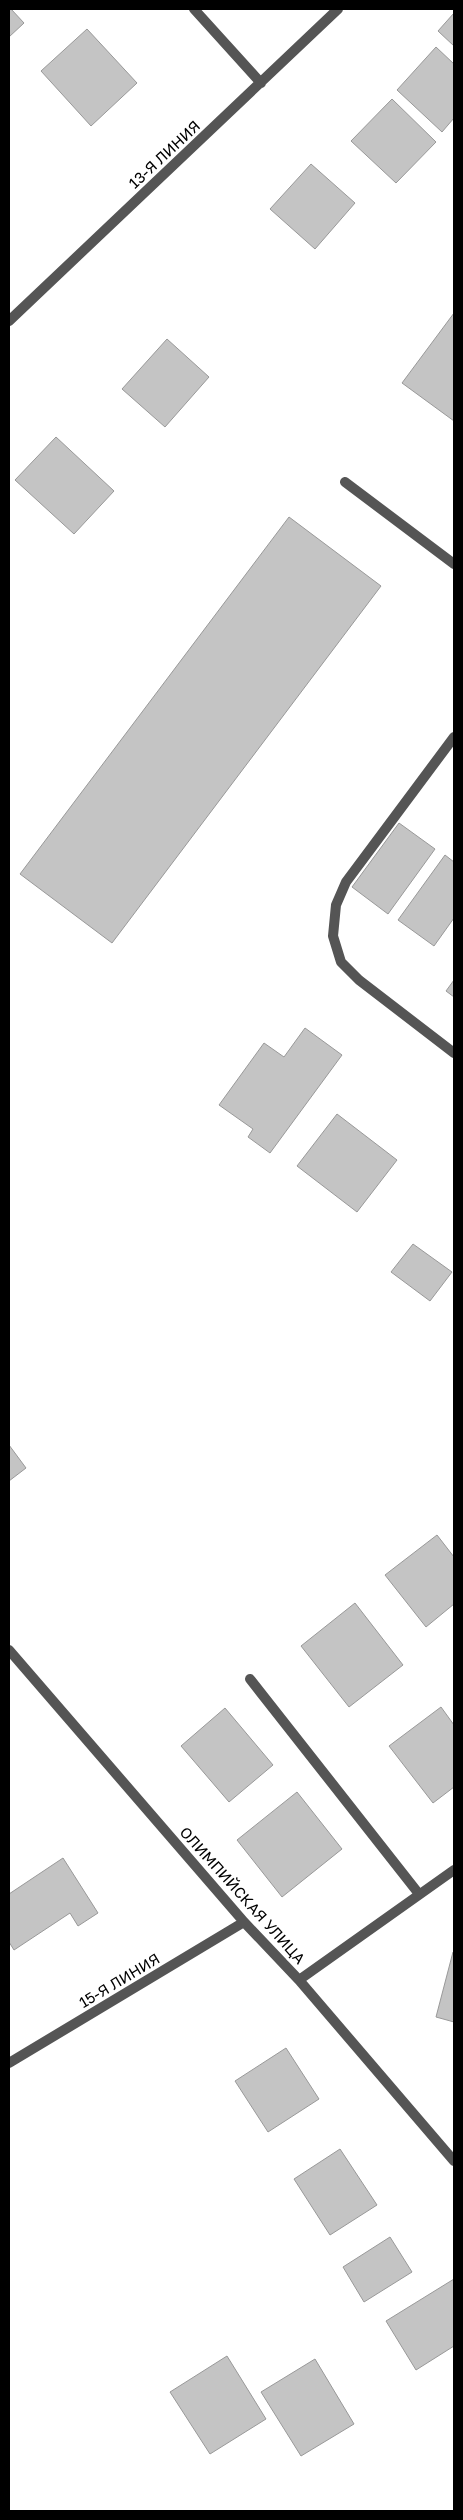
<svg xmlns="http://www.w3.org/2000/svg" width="463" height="2520" font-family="'Golos Text',sans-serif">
<rect width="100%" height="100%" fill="#fff"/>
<path fill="#c4c4c4" stroke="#999" d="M9,9H11L24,23L9,37Z
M454,13V46L438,31Z
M87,29L137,83L91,126L41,71Z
M436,47L454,64V118L442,132L397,90Z
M392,99L436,142L396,183L351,141Z
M311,164L355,203L315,249L270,209Z
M454,313V421L402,383Z
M167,339L209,377L165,427L122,389Z
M56,437L114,491L74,534L15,480Z
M289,517L381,586L112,943L20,874Z
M399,823L435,849L388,914L352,887Z
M445,855L454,862V918L434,946L398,920Z
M454,980V997L446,991Z
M305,1028L342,1055L270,1153L248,1137L253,1129L219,1105L264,1043L284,1057Z
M337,1114L397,1160L357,1212L297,1166Z
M413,1244L452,1272L430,1301L391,1272Z
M9,1445L26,1468L9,1481Z
M437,1535L454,1557V1604L426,1627L385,1575Z
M355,1603L403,1665L349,1707L301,1646Z
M441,1707L454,1725V1787L433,1803L389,1746Z
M225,1708L273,1765L229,1802L181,1746Z
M297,1792L342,1849L282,1897L237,1840Z
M63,1858L98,1913L78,1926L70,1913L14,1950L9,1942V1894Z
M453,1952H454V2022L436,2017Z
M286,2048L319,2099L268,2132L235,2081Z
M340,2149L377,2205L330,2235L294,2179Z
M390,2237L412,2272L364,2302L343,2267Z
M454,2279V2346L416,2370L386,2321Z
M227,2356L266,2419L210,2454L170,2392Z
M315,2359L354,2424L301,2456L261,2392Z"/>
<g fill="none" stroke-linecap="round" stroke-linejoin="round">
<path stroke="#555" stroke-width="10" d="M345,482L454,564
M454,737L346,882L336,905L333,936L341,962L359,980L454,1053
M250,1679L419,1894"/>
<path stroke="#555" stroke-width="10" d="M194,9L261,83
M9,321L338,9
M9,1650L244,1922L299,1980L454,2161
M299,1980L454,1870
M9,2063L244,1922"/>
</g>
<g text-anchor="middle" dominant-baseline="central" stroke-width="5" stroke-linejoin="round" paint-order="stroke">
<g font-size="15" fill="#000" stroke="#fff">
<text transform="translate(164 154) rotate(-43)">13-Я ЛИНИЯ</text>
<text transform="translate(243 1895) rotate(48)">ОЛИМПИЙСКАЯ УЛИЦА</text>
<text transform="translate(119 1980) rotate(-31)">15-Я ЛИНИЯ</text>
</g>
</g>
<rect width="463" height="2520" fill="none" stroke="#000000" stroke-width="20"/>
</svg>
